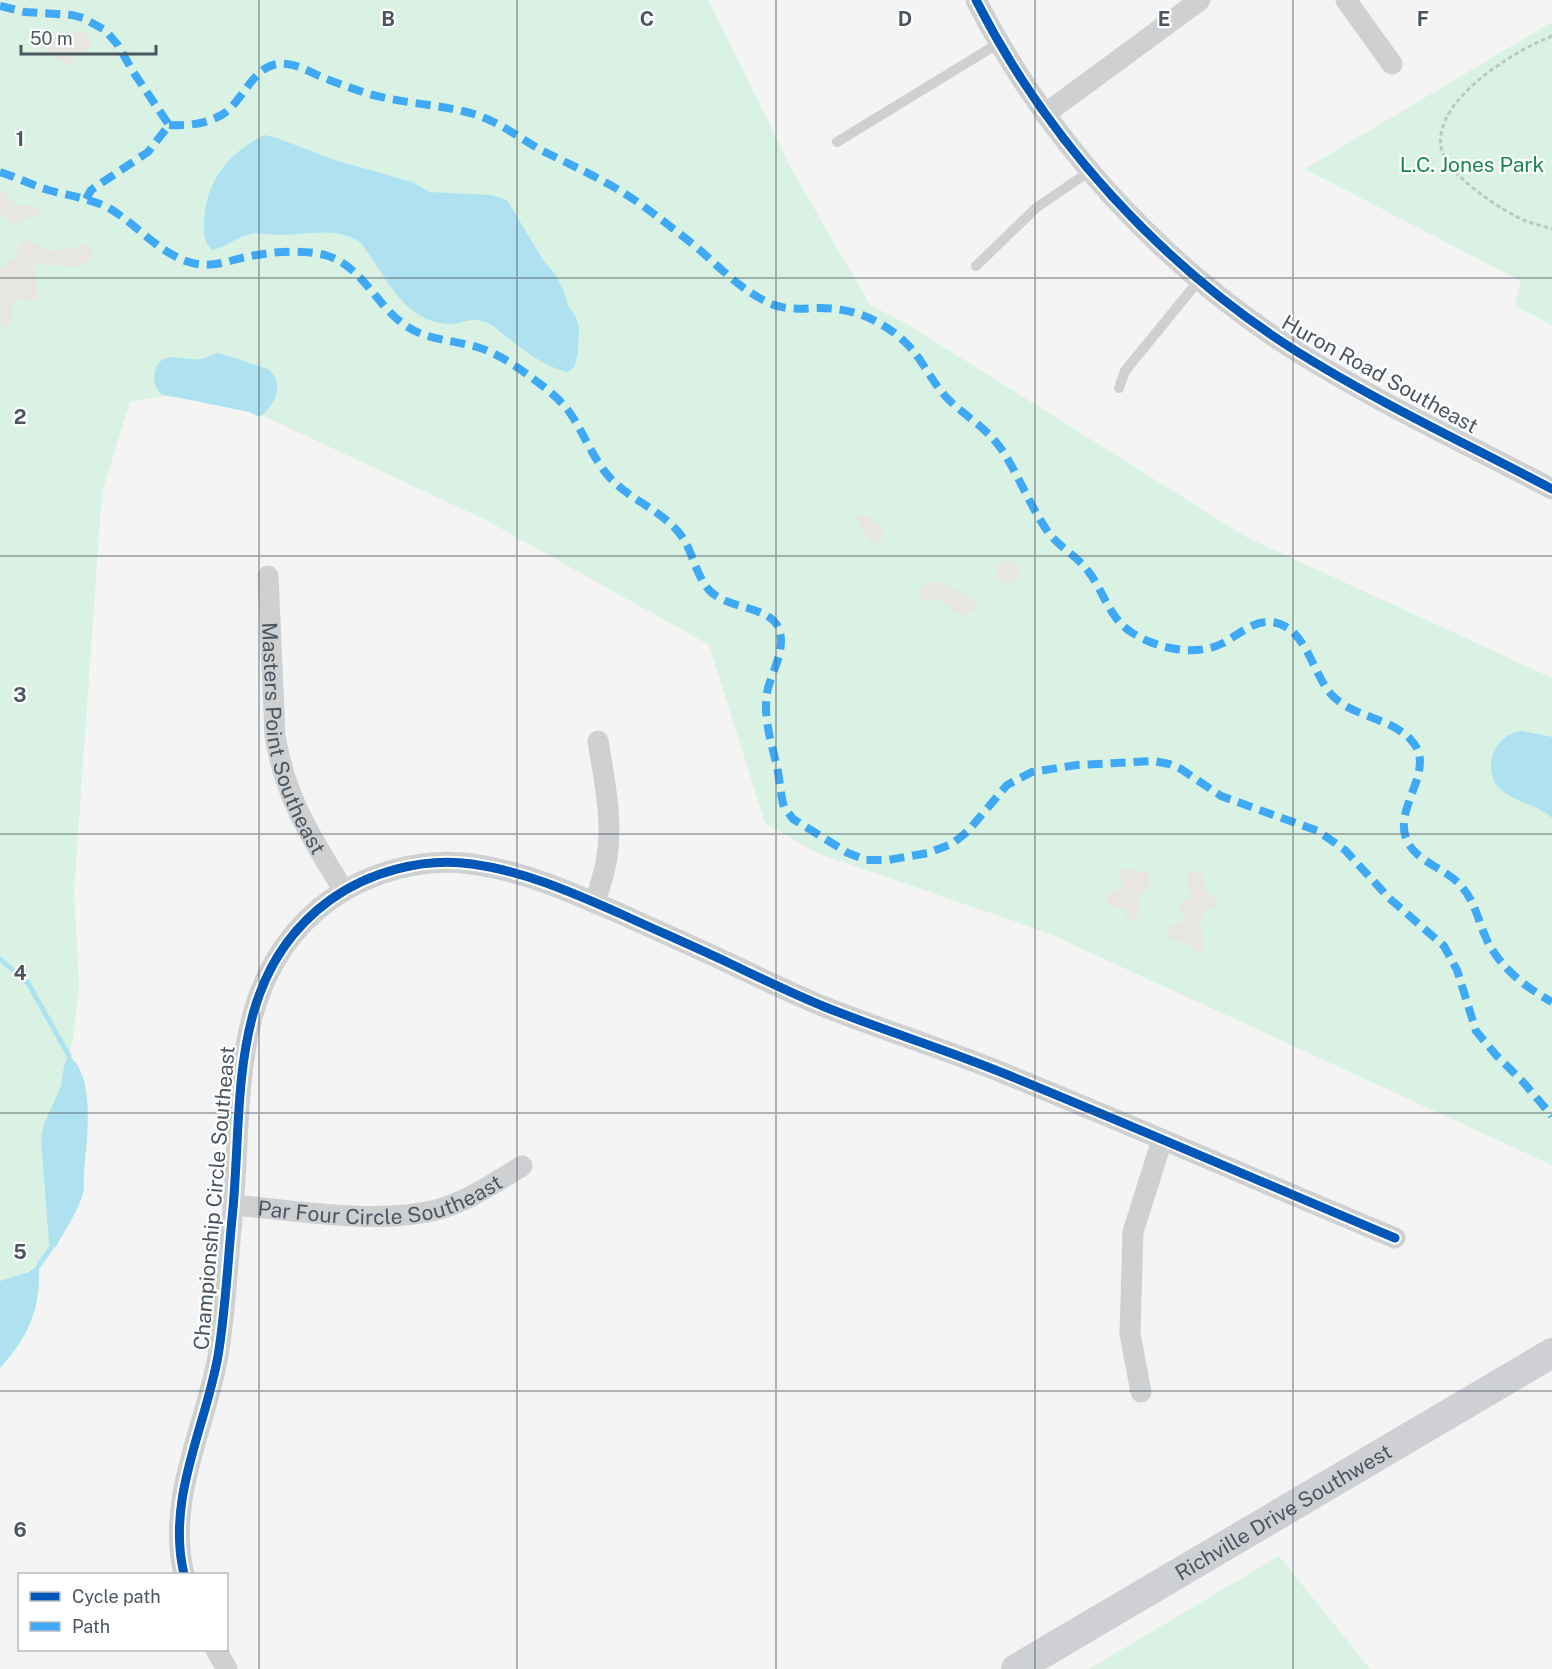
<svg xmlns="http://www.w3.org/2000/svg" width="1552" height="1669" font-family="'Public Sans',sans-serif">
<rect width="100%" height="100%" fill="#f4f4f4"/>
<path fill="#d9f2e3" d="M0,0H708L792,170L870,305L907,324L1246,537L1552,678V1165L1048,933L817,853L765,823L709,645L486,520L257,413L206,401L162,396L130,402L102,492L74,891L79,985L74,1035L69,1056L64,1065L61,1086L41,1139L49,1243L51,1248C34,1272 27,1272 0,1281Z
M1552,22V325L1515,306L1521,281L1305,169Z
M1279,1556L1370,1669H1089Z"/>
<path fill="#e7e6e1" d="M78,31H83L90,37L91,44L87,50L77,53L71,65H65L39,44L41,37L48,36L59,41Z
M0,191L4,192L15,205L36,206L39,211L38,214L15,224L8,223L0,211Z
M28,240L51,251L87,245L92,250V257C77,277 55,260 35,265L33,269L38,286V297L32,301L20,299L14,301L12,306V323L5,327L0,325V269L15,258L20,243Z
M862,514C871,516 883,528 884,537L880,543H871C868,538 857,522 857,517Z
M997 572a11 11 0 1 1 22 0a11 11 0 1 1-22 0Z
M936,582C944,583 970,595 975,601V609C960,622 952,609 940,600H922L919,594C921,585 927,583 936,582Z
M1128,868L1147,873L1151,880L1149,886L1139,896L1138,916L1133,921L1126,918L1124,908L1110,906L1105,900L1109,891L1123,890L1119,874L1122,869Z
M1193,870L1203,874L1206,890L1218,901L1217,905C1213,908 1208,909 1204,913C1194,924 1208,937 1202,950L1196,952L1191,950L1187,941L1173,942L1167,935L1170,926L1184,921V917L1178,907L1180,902L1191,896L1187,879L1188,873Z"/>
<path fill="#aee2f0" d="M264,135L274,137L335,160L412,182L429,192L491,195L507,200L543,260L555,274L563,289L568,306L576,317L579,327L578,350L575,366L568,372C547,368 525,351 508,338C502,334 497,328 490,324C472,314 464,325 446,324C401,319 385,274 360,242C335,226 306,235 278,235C269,235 259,232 250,234C236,237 226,248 212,250C203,242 204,231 204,220C207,179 228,154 264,135Z
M219,353L268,369C286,383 275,406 259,417L249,412L161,394C155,388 153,380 155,372C161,347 184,362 200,359C207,358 212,354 219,353Z
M1522,731L1552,737V818C1538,804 1508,801 1496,784C1483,763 1497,733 1522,731Z
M69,1056C96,1076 87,1140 84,1171C83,1178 85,1186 83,1194C77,1213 65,1230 56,1247L51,1248L49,1244L41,1139L44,1124L61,1086L64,1065Z
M39,1265C41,1308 29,1336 0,1368V1281L28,1272Z"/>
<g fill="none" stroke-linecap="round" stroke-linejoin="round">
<path stroke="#aee2f0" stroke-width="5" d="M0,959L28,983L69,1056
M39,1265L51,1248"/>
<path stroke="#bcc7c4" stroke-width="3" stroke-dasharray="4.5 3" stroke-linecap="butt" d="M1552,36C1514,51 1434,99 1441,147C1445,174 1502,211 1526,221C1534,224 1543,226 1552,229"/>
<path stroke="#ced0d2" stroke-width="10" d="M837,142L999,43
M976,266L1036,208L1090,171
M1119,388L1125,371L1200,279"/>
<g stroke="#ced0d2" stroke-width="21">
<path d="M976,0C1048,142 1162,266 1296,351C1377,402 1467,444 1552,489"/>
<path d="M1346,0L1392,64"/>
<path d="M1045,114L1200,0"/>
<path id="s1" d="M268,576L275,736C286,800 311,837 344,891"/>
<path d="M595,903C599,888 605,872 607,857C613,819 604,779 598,741"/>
<path id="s2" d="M233,1205C295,1210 376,1225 436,1210C467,1202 494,1183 522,1166"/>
<path d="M1141,1392L1130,1334L1133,1232L1162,1140"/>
<path d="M184,1574C166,1499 205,1429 218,1356C226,1307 228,1257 233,1208C243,1097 228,974 330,900C369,872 423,857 472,864C524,871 573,893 621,914C658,931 695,947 731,964C762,979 793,994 825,1007C885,1031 948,1050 1008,1075C1138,1128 1266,1184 1395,1238"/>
<path d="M216,1650L227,1669"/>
</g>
<path stroke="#ced0d4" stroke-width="30" id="s3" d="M1016,1669L1552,1353"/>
<path stroke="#3fa9f5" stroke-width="8" stroke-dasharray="15 8" stroke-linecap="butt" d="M0,6L25,12L72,15L83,18L105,30L118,45L132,70L169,125
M169,125C188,126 207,124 223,114C246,99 254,60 286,64C299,65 310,72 322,77C336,83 351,88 366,93C402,104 442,104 477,115C501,123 521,139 543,151C577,168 611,183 642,205C662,220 682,235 701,251C722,270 743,291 769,303C784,310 799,309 815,308C851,307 882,319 908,345C923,361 932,382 947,398C966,417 986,427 1002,450C1019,476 1030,506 1048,532C1059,547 1077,556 1088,571C1104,591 1108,617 1131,632C1155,648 1194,657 1221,644C1238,636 1252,620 1272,622C1305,626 1312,671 1330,693C1351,718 1389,716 1411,740C1438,768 1394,806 1406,838C1414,862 1447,868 1462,887C1475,902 1478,920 1486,938C1499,967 1525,987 1552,1002
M0,172C16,177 32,185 48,190C69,196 89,198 109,208C136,224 159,253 189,262C214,270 233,258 257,255C278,251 304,250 325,255C362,265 376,306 406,326C427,340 453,340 477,347C497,353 516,366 532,378C546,388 560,399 570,413C585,435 594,462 613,481C633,501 662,511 680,534C693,551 695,574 709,590C726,609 769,606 778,627C787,646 773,670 768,688C762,716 771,740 777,767C780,780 780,794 784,807L793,819L848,853L866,860H888L928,853L952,844L968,831L1007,785L1032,772L1077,765L1154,761L1169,764L1181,769L1221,796L1318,831L1345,850L1389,898L1444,946L1457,970L1476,1031L1496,1055L1524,1083L1552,1116
M86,199L91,190L148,152L169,125"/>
<g stroke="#fff" stroke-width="13">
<path id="cycleway" d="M976,0C1048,142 1162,266 1296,351C1377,402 1467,444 1552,489
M184,1574C166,1499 205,1429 218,1356C226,1307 228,1257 233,1208C243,1097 228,974 330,900C369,872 423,857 472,864C524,871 573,893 621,914C658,931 695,947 731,964C762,979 793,994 825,1007C885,1031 948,1050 1008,1075C1138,1128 1266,1184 1395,1238"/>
</g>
<use href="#cycleway" stroke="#0057b8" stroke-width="9"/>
</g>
<path fill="none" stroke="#4a5661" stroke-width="1.5" stroke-opacity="0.55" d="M259,0V1669M517,0V1669M776,0V1669M1035,0V1669M1293,0V1669M0,278H1552M0,556H1552M0,834H1552M0,1113H1552M0,1391H1552"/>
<g text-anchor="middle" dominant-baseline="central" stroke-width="4.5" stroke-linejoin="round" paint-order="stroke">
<g font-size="21" fill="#17864f" stroke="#fff">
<text x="1472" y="164">L.C. Jones Park</text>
</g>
<g font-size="21" fill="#4a5661" stroke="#fff">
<text transform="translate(1380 374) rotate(29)">Huron Road Southeast</text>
<text stroke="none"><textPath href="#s1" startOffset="166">Masters Point Southeast</textPath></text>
<text stroke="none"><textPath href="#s2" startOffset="150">Par Four Circle Southeast</textPath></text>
<text transform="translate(214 1198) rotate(-85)">Championship Circle Southeast</text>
<text stroke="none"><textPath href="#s3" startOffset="310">Richville Drive Southwest</textPath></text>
</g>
</g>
<g font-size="20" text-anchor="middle" font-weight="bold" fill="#4a5661" stroke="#fff" stroke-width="4.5" stroke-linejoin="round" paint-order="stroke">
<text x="388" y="26">B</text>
<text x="647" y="26">C</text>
<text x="905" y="26">D</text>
<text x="1164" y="26">E</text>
<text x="1423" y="26">F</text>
<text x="20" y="146">1</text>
<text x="20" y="424">2</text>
<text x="20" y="702">3</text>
<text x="20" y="980">4</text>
<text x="20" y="1259">5</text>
<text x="20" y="1537">6</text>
</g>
<rect x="18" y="1573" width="210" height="78" fill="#ffffff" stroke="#b7bbc0" stroke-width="1.5"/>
<rect x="30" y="1592" width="30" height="9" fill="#0057b8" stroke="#b7bbc0" stroke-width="1.5"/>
<text x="72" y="1603" font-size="18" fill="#4a5661">Cycle path</text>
<rect x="30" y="1622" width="30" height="9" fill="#3fa9f5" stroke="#b7bbc0" stroke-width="1.5"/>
<text x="72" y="1633" font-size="18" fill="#4a5661">Path</text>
<path d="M21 45v9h135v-9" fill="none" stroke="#4a5661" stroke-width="3"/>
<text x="30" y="45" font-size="18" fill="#4a5661" stroke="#ffffff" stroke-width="4.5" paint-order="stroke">50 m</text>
</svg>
